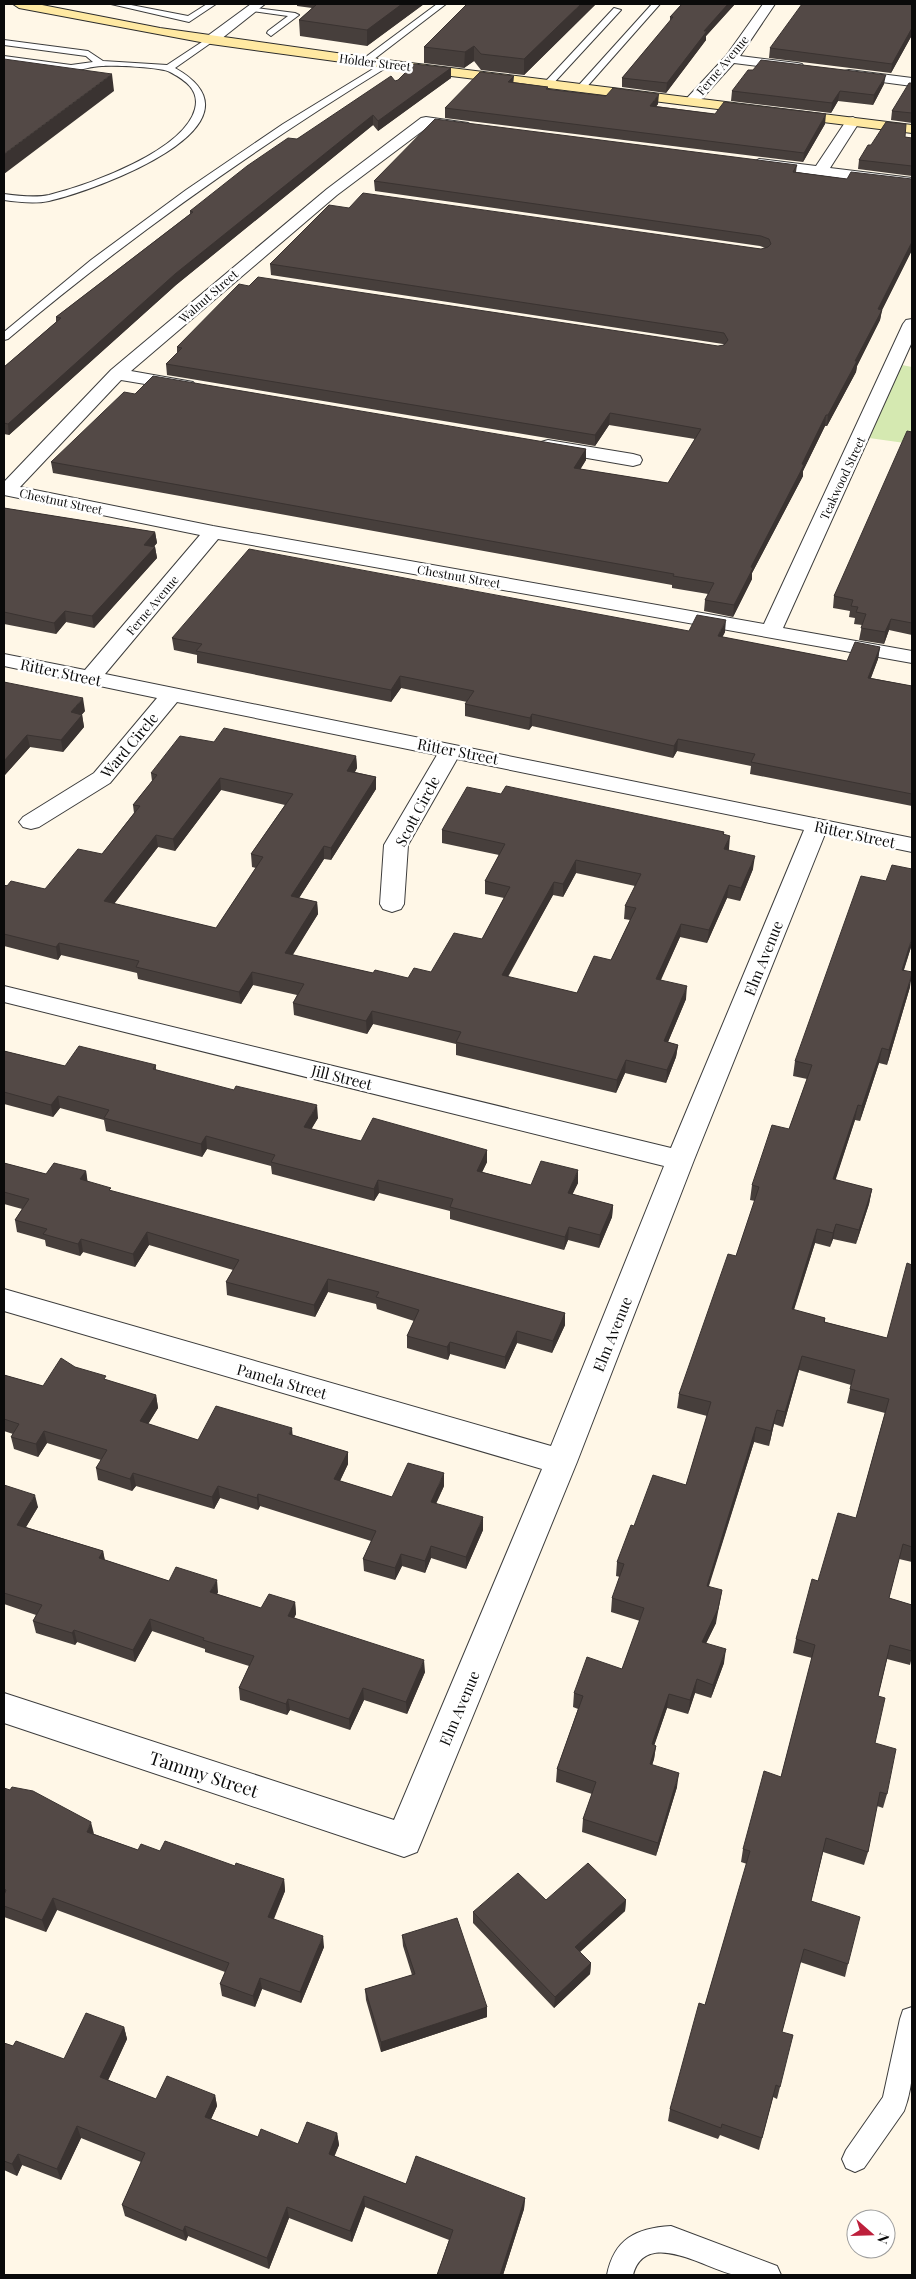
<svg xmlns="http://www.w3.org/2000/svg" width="916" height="2279" font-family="'Playfair Display',serif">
<rect width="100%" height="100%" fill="#fff7e7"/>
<path fill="#d5e9b1" d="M902,365L912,367V444L869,438Z"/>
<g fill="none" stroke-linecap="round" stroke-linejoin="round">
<g stroke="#3d3d3d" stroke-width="2">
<path id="lane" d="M111,4H126L188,16L207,4H216L189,22Z
M437,4H446L369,63H363V59Z
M652,4H660L584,90H578V86Z
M249,7L295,13L299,15L271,36L267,33L268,31L288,16L252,11L248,9Z
M614,8L621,10L551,86H545V82Z
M208,38L215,40L175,68C276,125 94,191 49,201C34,204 19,202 4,200V194C19,196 35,198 49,195C89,185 184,151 195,109C200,90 185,80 170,72C161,67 113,65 102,66C92,66 82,70 72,71C51,71 24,64 4,62V56L71,65L93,62L86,56L4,45V40L88,51L103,61L167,65Z
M386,61L390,64L389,66C255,148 128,238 8,339L4,340V332L91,260L186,190L283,124Z
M912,2007C914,2039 916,2080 904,2111L864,2168L855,2172L846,2168L842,2159L846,2150L883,2097L900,2019L903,2010Z
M671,2226L777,2266L781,2275C766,2275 745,2279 731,2274C703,2267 645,2229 633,2275H607C614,2239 636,2228 671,2226Z"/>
</g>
<g stroke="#3d3d3d" stroke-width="2">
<path id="street" d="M251,4H265L216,43H206L204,40L206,37Z
M763,4H775L740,56L797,63L802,64L804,67L802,70L797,71L734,63L697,104H687L685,101L687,98L726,56Z
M849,70L912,78V86L844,77L842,74L844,71Z
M426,117L468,123L475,127L468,131L429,126L337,195L131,371L193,382L196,386L193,390L187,391L121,380L20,487L213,526L764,624L903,324L906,320L912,319V342L783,628L912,651V663L218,539L105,674L912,838V852L825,834L694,1160L577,1462L422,1840L417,1852L404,1857L4,1723V1693L394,1820L542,1469L4,1311V1289L551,1446L664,1166L4,1002V986L671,1148L804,830L457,759L408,845L404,904L401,909L392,912L383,909L380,904L384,845L437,755L177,702L110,783L39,827L31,829L23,827L19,822L23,817L94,773L157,698L4,666V654L85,670L200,535L4,495V482L111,370L327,189L421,118Z
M853,117L860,121L830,168L912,178V188L759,167L752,163L759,159L816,166L848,118Z
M548,440L633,454L640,456L642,460L640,464L633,466L541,450L539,446L541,442Z"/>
</g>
<g stroke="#2c2c2c" stroke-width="2">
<path id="secondary" d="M13,4H37L160,28L386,60L912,125V133L386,68L211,44L19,8Z"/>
</g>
<use href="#lane" fill="#fff" fill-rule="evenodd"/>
<use href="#street" fill="#fff" fill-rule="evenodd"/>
<use href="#secondary" fill="#ffe9a2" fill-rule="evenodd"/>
</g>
<path fill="#473f3c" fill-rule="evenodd" d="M297,4H424L367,46L300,36L299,20L312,8L297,6Z
M596,4L524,75L481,70L474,61L464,68L424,63V47Z
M682,4H735L706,36V40L666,93L622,87V78L670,21V17Z
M912,4V35L891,73L769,58L770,48Z
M451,68V78L378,131L373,125L176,285L9,435L4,434V367L56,322V317L190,214V211L297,139L395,81Z
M513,82L548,87V89L658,104L656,106L715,114L825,124L803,162L445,118V108Z
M912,83V123L891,120L892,111Z
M884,84L873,105L838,101L831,113L731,101L732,91Z
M905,137L912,138V176L858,169L859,160L871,145Z
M797,165L796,172L847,179H912V250L882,310L880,320L857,366L856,372L827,426H825L803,471V476L752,573V579L733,617L704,611L705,600L708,594L672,588V585L53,473L51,462L135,394L586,449V460L580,469L668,483L695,439L609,425L595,446L167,375L166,364L177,353V347L718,346L724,345L723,344L271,275L270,264L349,208L761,249L765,248L760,246L375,191L374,181Z
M912,432V635L889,630L884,644L859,640L862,625L854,624L855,618L849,617L850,611L833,608L834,596Z
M4,508L155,532L157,543L154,546L155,547L157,558L94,628L66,622L56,634L4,624Z
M689,631L725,632L722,637L847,661L880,647L878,659L871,678L912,686V806L750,774L751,766L677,751L673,758L532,726L529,730L465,716V704L467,702L401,688L391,702L197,663V655L174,650L172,638Z
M4,682L85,711L82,714L84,727L63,752L30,747L4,776Z
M214,742L356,756L357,768L355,772L376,777V789L331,860L324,859L299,898L317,902L318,914L292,955L373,973L408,978L431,972L482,939L504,898L485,894V881L499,855L442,843V830L501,794L724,832V835L729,849L728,850L753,869L740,901L727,898L707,943L680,937L661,980L686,999L668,1042L678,1045L676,1057L666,1083L625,1073L616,1093L456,1055V1044L373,1024L367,1034L294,1015L293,1003L297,995L253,985L241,1004L138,979L137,973L61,955L58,960L4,946V885L45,889L102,854L134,813L133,805L152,781L151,773ZM221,790L285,805L251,854L252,867L256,868L216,928L114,904L158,847L175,851ZM576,873L635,886L625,906L624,919L630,920L611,960L577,993L508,977L553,895L563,897Z
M912,944L904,970L910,987L887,1065L879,1063L860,1121L855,1120L835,1180L872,1189L869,1204L856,1244L833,1239L830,1247L815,1243L794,1310L825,1318V1322L887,1338L912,1265V1562L899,1559L889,1598L912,1605V1657L910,1665L887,1659L878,1696L875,1743L887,1794L883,1808L877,1806L868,1852L864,1865L823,1852L811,1901L848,1964L845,1977L800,1962L782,2032L780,2087L777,2099L773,2097L759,2150L720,2135L718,2139L668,2121L670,2109L705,2005L747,1864L741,1862L743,1849L781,1777L812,1658L793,1653L796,1639L818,1581L856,1518L885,1413L847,1403L851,1385L799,1370L783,1427L774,1424L769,1446L754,1442L709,1586L716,1623L706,1643L724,1663L711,1698L695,1693L688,1714L667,1708L654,1745L656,1746L654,1759L652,1765L677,1787L656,1856L582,1832L583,1819L592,1794L556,1782L557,1769L578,1709L573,1707L574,1693L622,1669L640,1621L611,1612L612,1598L620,1577L616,1576L617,1562L634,1526L686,1485L707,1416L677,1408L679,1394L736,1256L755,1201L750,1200L752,1185L789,1129L807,1079L793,1076L795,1061Z
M4,1051L65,1066L156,1065V1070L318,1118L311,1129L361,1141L487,1150V1162L482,1172L531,1185L578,1183L572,1194L613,1205L612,1217L599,1248L568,1240L564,1250L450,1219V1211L379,1193L374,1201L272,1174L271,1166L207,1149L202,1157L106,1131L104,1120L60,1108L53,1117L4,1104Z
M4,1163L46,1174L86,1171L87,1181L111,1191L565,1313V1325L552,1353L517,1343L505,1369L450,1354L448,1360L407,1348V1336L414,1321L377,1309L376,1304L328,1292L315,1317L227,1295L226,1282L233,1270L149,1245L135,1267L83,1252L80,1256L46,1246L45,1240L17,1232L15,1220L22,1209L4,1204Z
M75,1367L106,1380L156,1395L158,1408L148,1424L198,1440L293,1435L348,1452V1464L340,1481L392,1497L444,1486L436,1504L483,1530L466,1569L431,1558L425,1573L402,1566L395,1580L364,1571L363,1559L371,1541L260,1506L258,1510L220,1498L214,1509L136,1486L132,1491L98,1480L96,1468L101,1460L47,1443L38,1457L14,1449L11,1437L13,1434L4,1431V1375L43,1386Z
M4,1485L38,1507L26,1527L103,1551L105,1560L169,1581L218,1592L217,1594L261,1608L295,1602L296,1614L294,1618L425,1672L407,1714L364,1700L350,1730L290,1710L287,1715L240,1700L239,1688L249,1666L205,1652V1649L152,1631L135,1662L77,1642L75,1645L36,1633L33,1621L36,1615L4,1604Z
M4,1788L94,1834L138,1850L160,1851L235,1866L284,1879L285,1891L274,1919L324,1947L301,2003L262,1989L255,2007L222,1996L220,1984L225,1972L57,1910L46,1932L4,1917Z
M546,1900H626L625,1911L580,1952L591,1963L590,1974L554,2008L473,1923V1912Z
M402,1935L487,2007V2017L381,2052L366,2000L365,1989L412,1975L403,1946Z
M124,2027L127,2039L108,2080L156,2099L215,2095L217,2106L211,2119L258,2137L298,2144L337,2133L339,2145L334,2156L406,2184L525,2198L524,2209L503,2275H437L449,2240L365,2207L352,2242L289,2218L269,2269L188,2236L186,2241L125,2216L122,2205L141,2162L81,2138L61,2180L22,2165L17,2176L4,2170V2043L13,2046L64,2059Z"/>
<path fill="#3a3331" d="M402,4H424L367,46V30Z
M581,4H596L524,75V59Z
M728,4H735L706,36V40L666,93L667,83L704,31Z
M912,28V35L891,73L892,64Z
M474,46V61L464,68L465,52Z
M451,68V78L378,131V121Z
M112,74L114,91L4,174V154Z
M886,75L884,84L873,105L874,95Z
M514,76L513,86L508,82Z
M840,91L838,101L831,113L832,103Z
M659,94L658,104L650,115V106Z
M826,114L825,124L803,162L804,153Z
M373,115V125L176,285L9,435L8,424L175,274Z
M912,242V250L882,310L880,320L857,366L856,372L827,426L828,415L855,361L878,309Z
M610,413L609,425L595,446V435Z
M826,415L825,426L803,471V476L752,573V579L733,617L734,605L751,567Z
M586,449V460L574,480V468Z
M155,532L157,543L146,556L144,545Z
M155,547L157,558L94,628L92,616Z
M65,611L66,622L56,634L54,623Z
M891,619L889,630L884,644L885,632Z
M726,620L725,632L717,648L718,636Z
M880,647L878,659L866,690L868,678Z
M400,676L401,688L391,702V690Z
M83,698L85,711L73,725L71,712Z
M532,714V726L529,730L530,718Z
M82,715L84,727L63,752L61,740Z
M27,735L30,747L4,776V761Z
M678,739L677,751L673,758L674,746Z
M356,756L357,768L348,783L347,771Z
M376,777V789L331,860V848Z
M220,778L221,790L175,851L173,839Z
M156,835L158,847L106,914L104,901Z
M730,836L729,849L723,862L724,849Z
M324,846V859L292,909L291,896Z
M755,856L753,869L740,901L741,888Z
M576,860V873L563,897V884Z
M554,882L553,895L501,988L502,975Z
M729,885L727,898L707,943L709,930Z
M317,902L318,914L286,966L285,953Z
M681,924L680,937L655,992L656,979Z
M912,938V944L899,984L902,970Z
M59,943L61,955L58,960L56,947Z
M252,972L253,985L241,1004L239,992Z
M912,974L910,987L887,1065L889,1050Z
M687,986L686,999L663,1054L664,1041Z
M372,1011L373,1024L367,1034L366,1021Z
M678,1045L676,1057L666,1083L667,1070Z
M882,1048L879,1063L860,1121L862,1106Z
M626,1060L625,1073L616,1093L617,1080Z
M58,1096L60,1108L53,1117L51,1105Z
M317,1105L318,1118L305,1140L304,1127Z
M858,1105L855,1120L831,1194L833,1179Z
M206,1136L207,1149L202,1157L201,1144Z
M487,1150V1162L477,1183V1171Z
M578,1170V1183L567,1206L568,1193Z
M86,1171L88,1184L80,1179Z
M378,1180L379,1193L374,1201V1189Z
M872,1189L869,1204L856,1244L859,1230Z
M613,1205L612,1217L599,1248L600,1235Z
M836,1224L833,1239L830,1247L833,1233Z
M569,1227L568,1240L564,1250L565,1237Z
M817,1229L815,1243L789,1324L792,1309Z
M147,1232L149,1245L135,1267L133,1254Z
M81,1239L83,1252L80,1256L78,1244Z
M328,1279V1292L315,1317L314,1305Z
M565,1313V1325L552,1353L553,1341Z
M517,1331V1343L505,1369V1357Z
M450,1342V1354L448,1360L447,1347Z
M802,1356L799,1370L783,1427L785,1412Z
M156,1395L158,1408L142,1434L140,1421Z
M777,1410L774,1424L769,1446L771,1431Z
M756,1427L754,1442L704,1600L707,1586Z
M292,1428L293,1440L289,1434Z
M44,1431L47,1443L38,1457L36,1444Z
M348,1452V1464L335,1491L334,1479Z
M133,1473L136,1486L132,1491L130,1479Z
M444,1473V1486L431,1514V1502Z
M218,1486L220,1498L214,1509L212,1497Z
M258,1494L260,1506L258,1510L257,1498Z
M35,1495L38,1507L20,1537L17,1525Z
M483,1517V1530L466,1569V1557Z
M431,1546V1558L425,1573V1561Z
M103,1551L105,1563L99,1558Z
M401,1554L402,1566L395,1580V1568Z
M217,1580L218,1592L212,1604L210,1592Z
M722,1590L716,1623L700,1656L702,1642Z
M295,1602L296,1614L289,1628L288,1616Z
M150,1619L152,1631L135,1662L133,1650Z
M74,1630L77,1642L75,1645L72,1633Z
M726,1649L724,1663L711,1698L713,1685Z
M424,1660L425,1672L407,1714L406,1702Z
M697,1679L695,1693L688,1714L690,1700Z
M363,1688L364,1700L350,1730L349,1719Z
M669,1694L667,1708L650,1758L652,1744Z
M288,1699L290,1710L287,1715L286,1704Z
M656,1746L654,1759L648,1778L650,1764Z
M679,1773L677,1787L656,1856L658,1843Z
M91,1822L94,1834L87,1832Z
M284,1879L285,1891L269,1929L268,1917Z
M53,1898L57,1910L46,1932L42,1920Z
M626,1900L625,1911L574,1957L575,1947Z
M323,1936L324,1947L301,2003L300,1992Z
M591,1963L590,1974L554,2008L555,1997Z
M260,1978L262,1989L255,2007L253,1996Z
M487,2007V2017L381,2052V2042Z
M124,2027L127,2039L104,2089L100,2077Z
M215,2095L217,2106L207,2128L205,2117Z
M77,2126L81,2138L61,2180L57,2169Z
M337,2133L339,2145L331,2165L329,2154Z
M18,2154L22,2165L17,2176L12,2164Z
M364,2196L365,2207L352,2242L350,2231Z
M525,2198L524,2209L503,2275H500Z
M287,2207L289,2218L269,2269L267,2258Z
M185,2226L188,2236L186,2241L183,2231Z"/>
<path fill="#534946" stroke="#3a3331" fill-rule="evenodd" d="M317,4H402L367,30L299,20Z
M467,4H581L524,59L481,54L474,46L465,52L424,47Z
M682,4H728L704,31H707L667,83L622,78L673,17H670Z
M802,4H912V28L892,64L770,48Z
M4,59L112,74L4,154Z
M761,60L886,75L874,95L840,91L832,103L732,91L748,70H753Z
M414,64L451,68L378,121L373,115L175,274L8,424L4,423V367L61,318L56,317L193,212L190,211L247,166L288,138L297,139L391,76L395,81L398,80Z
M480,72L514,76L508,82L548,87L546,89L606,96L613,88L659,94L650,106L715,114L724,102L826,114L804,153L445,108Z
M909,83H912V113L892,111Z
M435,119L797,165L793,172L847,179L851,172L912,179V242L878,309L882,310L855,361H857L828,415H826L802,464L804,465L751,567L753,568L734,605L705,600L714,583L673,576L674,574L51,462L124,392L135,394L153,376L586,449L574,468L668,483L701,429L610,413L595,435L166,364L182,348L177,347L239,284L249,286L258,277L718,346L724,345L728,340L724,333L270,264L329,205L349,208L363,193L761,249L768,247L771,244L769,239L761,236L374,181Z
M886,122L906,124L905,137L912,138V166L859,160L868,145H871Z
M907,431L912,432V623L891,619L885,632L861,628L866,614L856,612L858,607L851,606L853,600L834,596Z
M4,508L155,532L144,545L155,547L92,616L65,611L54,623L4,612Z
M249,549L689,631L697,615L726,620L718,636L847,661L855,642L880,647L868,678L912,686V794L751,762L755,754L678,739L674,746L532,714L530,718L465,704L474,691L400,676L391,690L196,651L202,644L172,638Z
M4,682L83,698L71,712L82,715L61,740L27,735L4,761Z
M224,728L356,756L347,771L376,777L331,848L324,846L291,896L317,902L285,953L373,973L375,970L408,978L414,968L431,972L454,933L482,939L510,887L485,881L505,844L442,830L467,787L501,794L506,786L724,832L723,834L730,836L724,849L755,856L741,888L729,885L709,930L681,924L656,979L687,986L664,1041L678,1045L667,1070L626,1060L617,1080L456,1042L461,1032L372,1011L366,1021L293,1003L304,984L252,972L239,992L136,967L139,961L59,943L56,947L4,934V885L7,886L11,881L45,889L78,849L102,854L140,806L133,805L157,775L151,773L180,736L214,742ZM220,778L293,794L251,854L263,857L216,928L104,901L156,835L173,839ZM576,860L641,874L625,906L636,908L611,960L594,956L577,993L502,975L554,882L563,884Z
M892,865L912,869V938L902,970L912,972V974L889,1050L882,1048L862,1106L858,1105L833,1179L872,1189L859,1230L836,1224L833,1233L817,1229L792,1309L825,1318L824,1322L887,1338L907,1263L912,1265V1547L903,1544L889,1598L912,1605V1651L890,1645L878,1696L885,1698L875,1743L896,1749L887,1794L880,1792L868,1852L826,1838L811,1901L860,1917L848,1964L804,1949L782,2032L793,2035L780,2087L776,2085L762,2138L722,2124L721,2128L670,2109L699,2003L705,2005L750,1851L743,1849L764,1771L781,1777L815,1645L796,1639L812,1579L818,1581L838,1513L856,1518L889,1399L850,1389L855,1370L802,1356L785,1412L777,1410L771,1431L756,1427L707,1586L722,1590L718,1609L702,1642L726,1649L713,1685L697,1679L690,1700L669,1694L652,1744L656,1746L650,1764L679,1773L658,1843L583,1819L596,1782L557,1769L583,1696L574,1693L587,1657L622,1669L644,1608L612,1598L624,1564L617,1562L631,1525L634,1526L653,1475L686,1485L711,1402L679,1394L728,1254L736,1256L759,1187L752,1185L772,1125L789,1129L812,1065L795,1061L861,876L886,881Z
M79,1046L156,1065L153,1069L234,1090L236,1086L317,1105L304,1127L361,1141L373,1118L487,1150L477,1171L531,1185L541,1161L578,1170L568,1193L613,1205L600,1235L569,1227L565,1237L450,1207L453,1199L378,1180L374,1189L271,1162L275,1155L206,1136L201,1144L104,1118L109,1110L58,1096L51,1105L4,1092V1051L65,1066Z
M4,1163L46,1174L54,1163L86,1171L80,1179L111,1188L109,1190L565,1313L553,1341L517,1331L505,1357L450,1342L447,1347L407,1336L419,1310L376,1297L379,1292L328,1279L314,1305L226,1282L239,1260L147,1232L133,1254L81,1239L78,1244L43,1234L47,1229L15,1220L29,1199L4,1192Z
M61,1358L75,1367L106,1376L104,1379L156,1395L140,1421L198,1440L216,1406L292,1428L289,1434L348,1452L334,1479L392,1497L408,1463L444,1473L431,1502L483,1517L466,1557L431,1546L425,1561L401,1554L395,1568L363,1559L376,1531L258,1494L257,1498L218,1486L212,1497L133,1473L130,1479L96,1468L107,1450L44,1431L36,1444L11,1437L19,1424L4,1419V1375L43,1386Z
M4,1485L35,1495L17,1525L103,1551L99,1558L169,1581L176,1567L217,1580L210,1592L261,1608L269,1594L295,1602L288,1616L424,1660L406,1702L363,1688L349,1719L288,1699L286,1704L239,1688L254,1656L203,1640L204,1638L150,1619L133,1650L74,1630L72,1633L33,1621L42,1605L4,1593Z
M12,1787L33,1791L91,1822L87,1832L138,1850L141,1844L160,1851L165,1841L235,1866L236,1863L284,1879L268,1917L323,1936L300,1992L260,1978L253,1996L220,1984L229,1963L53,1898L42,1920L4,1906V1895L6,1890L4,1889V1788L10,1790Z
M588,1863L626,1900L575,1947L591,1963L555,1997L473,1912L518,1873L546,1900Z
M457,1918L487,2007L381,2042L365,1989L415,1974L402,1935Z
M86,2013L124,2027L100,2077L156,2099L167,2076L215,2095L205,2117L258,2137L261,2129L298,2144L307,2122L337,2133L329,2154L406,2184L416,2156L525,2198L500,2275H437L453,2230L364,2196L350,2231L287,2207L267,2258L185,2226L183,2231L122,2205L145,2153L77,2126L57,2169L18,2154L12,2164L4,2161V2043L13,2046L16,2041L64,2059Z"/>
<g text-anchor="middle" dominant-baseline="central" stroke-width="5" stroke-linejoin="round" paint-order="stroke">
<g font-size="12" fill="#0a0a0a" stroke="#fff">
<text transform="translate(375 62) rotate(7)">Holder Street</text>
<text transform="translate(722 65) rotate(-50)">Ferne Avenue</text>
<text transform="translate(208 296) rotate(-41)">Walnut Street</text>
<text transform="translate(842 478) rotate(-65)">Teakwood Street</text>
<text transform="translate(61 501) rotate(12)">Chestnut Street</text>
<text transform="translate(459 576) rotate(10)">Chestnut Street</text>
<text transform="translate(152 605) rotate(-50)">Ferne Avenue</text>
</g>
<g font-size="15" fill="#0a0a0a" stroke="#fff">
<text transform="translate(61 672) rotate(12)">Ritter Street</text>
<text transform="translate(129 745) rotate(-50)">Ward Circle</text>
<text transform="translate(458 751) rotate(11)">Ritter Street</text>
<text transform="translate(417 811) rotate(-62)">Scott Circle</text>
<text transform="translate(855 834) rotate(12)">Ritter Street</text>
<text transform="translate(763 958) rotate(-68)">Elm Avenue</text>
<text transform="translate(342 1077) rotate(14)">Jill Street</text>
<text transform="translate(612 1334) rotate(-68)">Elm Avenue</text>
<text transform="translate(282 1381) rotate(16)">Pamela Street</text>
<text transform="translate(459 1708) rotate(-67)">Elm Avenue</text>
</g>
<g font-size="18" fill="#0a0a0a" stroke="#fff">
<text transform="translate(204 1774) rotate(18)">Tammy Street</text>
</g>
</g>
<rect width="916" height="2279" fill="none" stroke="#0a0a0a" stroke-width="10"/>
<g transform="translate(871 2234) rotate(110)"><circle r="24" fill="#ffffff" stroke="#9d9d9d"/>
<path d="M0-4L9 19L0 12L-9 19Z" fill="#bd1f3b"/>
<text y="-8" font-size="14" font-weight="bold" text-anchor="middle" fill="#0a0a0a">N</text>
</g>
</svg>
